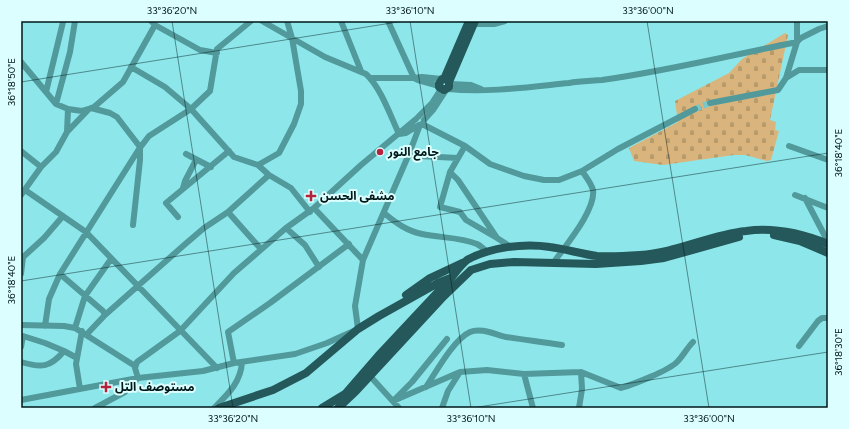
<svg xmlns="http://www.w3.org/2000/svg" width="849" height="429" font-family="Figtree,'Noto Sans Arabic',sans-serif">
<defs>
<pattern id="cemetery-stones" width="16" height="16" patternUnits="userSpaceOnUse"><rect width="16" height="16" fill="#d9b57d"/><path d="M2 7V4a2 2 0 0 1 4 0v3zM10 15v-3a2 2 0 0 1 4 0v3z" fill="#b89b6b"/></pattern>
</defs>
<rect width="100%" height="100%" fill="#8de7ea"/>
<path fill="url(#cemetery-stones)" d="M785,33L788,35L770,120L776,122L775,130L779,131L771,160L767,161L745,155H734L663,165L634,161L629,148L678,122L675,101L729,73L742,59Z"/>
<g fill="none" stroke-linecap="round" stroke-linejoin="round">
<path stroke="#78c8ca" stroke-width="6" stroke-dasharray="6 3" stroke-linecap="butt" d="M695,109L710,103"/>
<path stroke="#51999b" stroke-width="6" d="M262,21L325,57L366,74C381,88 390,115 399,134
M341,21L361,71
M388,21L414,78L418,80L439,86
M474,24H494L505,21
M155,25L200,50L217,53
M21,62L56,104L68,109L82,111L89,109L94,107L123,82L155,25L151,21
M131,67L165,87L191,109L234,157L258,165L269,175L291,188L310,212
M371,78H414L422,77L442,79
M786,78L799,70H828
M450,84L471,85L481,89
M448,89C487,93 529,87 569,83C580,81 591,81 602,80C667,71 732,55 797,42V21
M46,92L63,22
M710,103L778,90L786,78L797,42L801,38L819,29L828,26
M56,104L70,52L75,21
M91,108L110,113L117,117L140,147V160L133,225
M418,117L432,103L441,89
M424,120L433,110L446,90
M422,124L465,146L490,164L524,176L544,180H559L582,171L618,149L695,109
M67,132L89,109
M399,134L406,133L419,125
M465,146L450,172L440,207L460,212L466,220L497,238
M789,146L828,160
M21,151L41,167
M186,154L211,167
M409,154L419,156L458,158
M258,165L279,153L294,124L301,104V91L292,38L287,21
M450,172L458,180L497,238L511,247
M183,188L185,181L196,160
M25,190L86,232L217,368
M21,195L41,167L56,152L67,132L68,109
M795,195L828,208
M805,198L828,242
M228,212L261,249
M384,213C396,223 407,231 422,234C440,238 460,237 477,244C481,246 484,249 487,252
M178,217L166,203L229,151
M286,228L305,245L319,267
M21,259L44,238L63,216
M363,260L409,154L420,125
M554,262C565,246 596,210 593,190C591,183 586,177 582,171
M21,274L23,257
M60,274L103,311L105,315
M21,325L64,326L75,328L135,366
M45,326L49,299L60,274L139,149L149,136L191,109L210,91L217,49L251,21
M75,328L85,296L111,259
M87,334L105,315L183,246L204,228L228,212L269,175
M21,336H23L21,347
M23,336L45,343L64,351
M447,339L412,382L393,401L460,372
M799,346L818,321L822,318H828
M21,362C41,368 50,368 64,351L77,358
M234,363L228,332L270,303L349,244
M524,374L533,408
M370,376L399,408
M426,387C436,372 454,339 470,332C481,327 496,335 506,337C525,340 543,342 562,345
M80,389L76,364L82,331
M21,400L138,378L203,371L234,363L295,354L327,343L358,329L355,306L363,260L314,208
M95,408L125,392L138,378L135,368L137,362L180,331L234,273L286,228L314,208L361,165L416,119
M214,408C228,394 241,382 242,362
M442,408L448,391L460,372L487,370L524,374L581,372L621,388C634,384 668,371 677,362C683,356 687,348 693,342
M579,408L582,389L581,372"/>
<path stroke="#24585a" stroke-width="8" d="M444,79L469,21
M449,82L446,79H442L439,84V87L444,90L449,87V82L475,21
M774,235L800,241L828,253
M406,295L430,278L462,263
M219,408L273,390L306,373L358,329L379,316L438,283L448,279
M322,408L345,394L378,356L451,278C456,272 461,265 467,260C490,247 524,243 550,247C566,249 581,254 597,256C611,257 626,256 640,255C676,253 709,235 746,231C775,227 801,233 828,244
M338,408L356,391L444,296L471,270L490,264L514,262L596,264L641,261L664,258L739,237"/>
</g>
<path fill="none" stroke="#001718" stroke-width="1" stroke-opacity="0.45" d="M172,21L233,408M410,21L471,408M647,21L709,408M21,82L404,21M21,281L828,153M472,408L828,352"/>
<g fill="#b4223b" stroke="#dcfefe" stroke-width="1.5">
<circle cx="380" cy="152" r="4"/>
<path d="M309 190h4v4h4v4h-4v4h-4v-4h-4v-4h4z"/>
<path d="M104 381h4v4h4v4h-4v4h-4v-4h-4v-4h4z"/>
</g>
<g text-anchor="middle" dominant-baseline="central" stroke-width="4" stroke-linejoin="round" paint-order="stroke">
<g font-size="12" font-weight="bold" fill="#001718" stroke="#dcfefe" text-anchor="start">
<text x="388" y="152">جامع النور</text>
<text x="320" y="196">مشفى الحسن</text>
<text x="115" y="387">مستوصف التل</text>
</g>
</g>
<rect width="849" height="429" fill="none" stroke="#dcfefe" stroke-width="44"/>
<rect x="22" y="22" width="805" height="385" fill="none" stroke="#001718" stroke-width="1.5"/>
<g font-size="10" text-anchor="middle" fill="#001718">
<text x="172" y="14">33°36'20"N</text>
<text x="410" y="14">33°36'10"N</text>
<text x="648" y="14">33°36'00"N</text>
<text transform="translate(11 82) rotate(-90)" y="4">36°18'50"E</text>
<text transform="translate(838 153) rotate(-90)" y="4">36°18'40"E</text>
<text transform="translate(11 280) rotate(-90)" y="4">36°18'40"E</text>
<text transform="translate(838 352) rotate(-90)" y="4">36°18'30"E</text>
<text x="233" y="422">33°36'20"N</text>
<text x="471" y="422">33°36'10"N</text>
<text x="709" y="422">33°36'00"N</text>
</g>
</svg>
